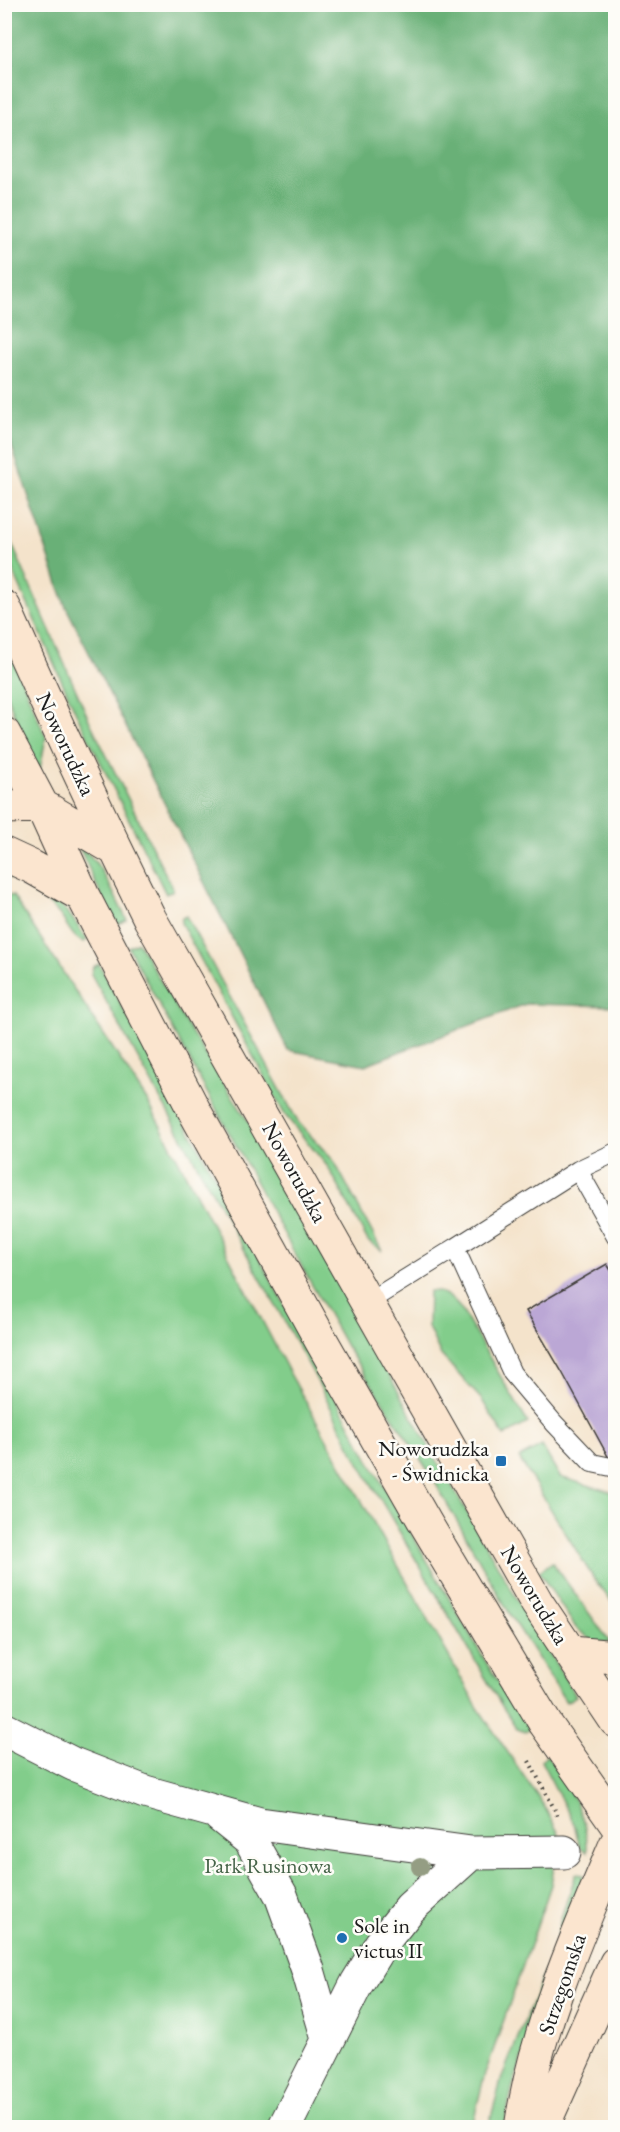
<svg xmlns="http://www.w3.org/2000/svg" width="620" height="2132" font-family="'EB Garamond',serif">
<rect width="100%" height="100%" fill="#fdfcf7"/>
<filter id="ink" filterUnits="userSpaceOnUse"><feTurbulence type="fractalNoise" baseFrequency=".0167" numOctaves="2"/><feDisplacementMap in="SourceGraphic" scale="12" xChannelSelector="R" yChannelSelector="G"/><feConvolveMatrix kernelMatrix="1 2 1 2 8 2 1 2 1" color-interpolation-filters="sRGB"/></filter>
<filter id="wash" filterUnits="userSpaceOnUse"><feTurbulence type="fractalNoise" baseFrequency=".008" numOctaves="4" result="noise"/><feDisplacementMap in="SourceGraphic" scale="24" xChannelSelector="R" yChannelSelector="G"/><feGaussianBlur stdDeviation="1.35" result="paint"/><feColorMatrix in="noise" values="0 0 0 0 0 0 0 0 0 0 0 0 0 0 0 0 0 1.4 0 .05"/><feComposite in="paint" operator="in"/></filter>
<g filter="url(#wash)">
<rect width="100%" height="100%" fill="#f4e3cb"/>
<path fill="#82cd8b" stroke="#4f7454" stroke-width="1.5" d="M4,526L90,722L173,889L172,891L166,894L76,713L5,553Z
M4,638L46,737L40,769L35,768L5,691Z
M79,847C99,856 116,900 127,920L115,925Z
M4,867C42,890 64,900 87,940L84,942C72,939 67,923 59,914C44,897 26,884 5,876Z
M4,894L13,896L148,1102L288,1370L478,1708L544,1806L559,1834L551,1885L484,2077L472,2127H5Z
M186,916L298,1122L334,1161L382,1251L368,1241L328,1167L285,1115L181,923L182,918Z
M138,942L183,1019L264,1146L415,1422L536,1632L576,1696L566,1702L511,1616L429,1472L346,1346L302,1267L128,947Z
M99,964L374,1469L490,1669L530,1729L525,1732L517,1729L502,1706L359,1463L313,1373L91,974L93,967Z
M429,1291C445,1291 451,1297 461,1309L528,1423L504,1436L482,1400L441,1355L428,1327Z
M542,1446L560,1477L615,1493V1606L594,1579L519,1458Z
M552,1562L610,1642L595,1643L576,1628L539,1572Z
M547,1754C566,1785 589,1815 587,1852L580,1847L574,1824L541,1761Z
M576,1874L584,1875L563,1942L558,1939C555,1929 572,1888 576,1874Z
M546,1968L552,1971L512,2089L504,2127L488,2128L502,2077Z"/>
<path fill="#69b077" stroke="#42664a" stroke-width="1.5" d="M5,4L615,5V1006L526,1004L365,1065L288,1050L65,605L5,426L4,69L14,64L5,46Z"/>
<g id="blocks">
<path fill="#bba7d5" d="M607,1264L616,1278V1457L610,1460L562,1372L526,1311Z"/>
</g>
</g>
<g filter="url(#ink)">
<use href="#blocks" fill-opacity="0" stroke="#3c3a36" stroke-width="1.5"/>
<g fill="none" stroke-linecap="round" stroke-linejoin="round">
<g stroke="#3c3a36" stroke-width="20">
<path id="lane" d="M578,1170L616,1237
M455,1248L578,1170L616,1152
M368,1302L455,1248L512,1373L554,1423L592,1463L616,1468"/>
</g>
<g stroke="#3c3a36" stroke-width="35">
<path id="street" d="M4,1729L73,1764L145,1792L260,1824L471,1853L564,1852
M220,1816L250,1840L281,1895L308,1970L328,2039
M284,2128L357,1983L381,1944L410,1908L471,1853"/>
</g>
<g stroke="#3c3a36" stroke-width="35">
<path id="secondary" d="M4,607C50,712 99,816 150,919L537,1603L616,1721
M4,734L42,806L83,896L195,1112L322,1342L426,1524L545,1723L616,1824
M4,807L42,806L115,849
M4,854L32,867L83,896
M571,1653L616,1657
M521,2128C535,2031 578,1933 616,1844
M542,2128L616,1963"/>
</g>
<path stroke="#3c3a36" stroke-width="4" stroke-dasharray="1.5 4.5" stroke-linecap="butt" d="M529,1761L556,1812L558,1820"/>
<use href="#lane" stroke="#fff" stroke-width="18"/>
<use href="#street" stroke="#fff" stroke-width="33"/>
<use href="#secondary" stroke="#fbe5cf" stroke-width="33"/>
</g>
<circle fill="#949d83" cx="420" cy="1867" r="9"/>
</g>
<g fill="#1f6fb2" stroke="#fdfcf7" stroke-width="2">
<rect x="495" y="1455" width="12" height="12" rx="3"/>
<circle cx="342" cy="1938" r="6"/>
</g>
<g text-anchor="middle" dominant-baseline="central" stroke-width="5" stroke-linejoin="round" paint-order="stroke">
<g font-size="22" fill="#1c1c1c" stroke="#fdfcf7">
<text transform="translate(66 744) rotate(65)">Noworudzka</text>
<text transform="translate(295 1172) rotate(61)">Noworudzka</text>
<text transform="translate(535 1595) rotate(59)">Noworudzka</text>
<text transform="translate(562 1984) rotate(-71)">Strzegomska</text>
</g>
<g font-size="22" fill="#1c1c1c" stroke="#fdfcf7" text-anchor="end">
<text x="489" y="1448">Noworudzka<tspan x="489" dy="25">- Świdnicka</tspan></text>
<text x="354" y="1925" text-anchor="start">Sole in<tspan x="354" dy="25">victus II</tspan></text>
</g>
<g font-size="22" fill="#456348" stroke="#fdfcf7">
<text x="268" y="1865">Park Rusinowa</text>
</g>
</g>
<rect width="620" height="2132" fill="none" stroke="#fdfcf7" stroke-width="24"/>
</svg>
